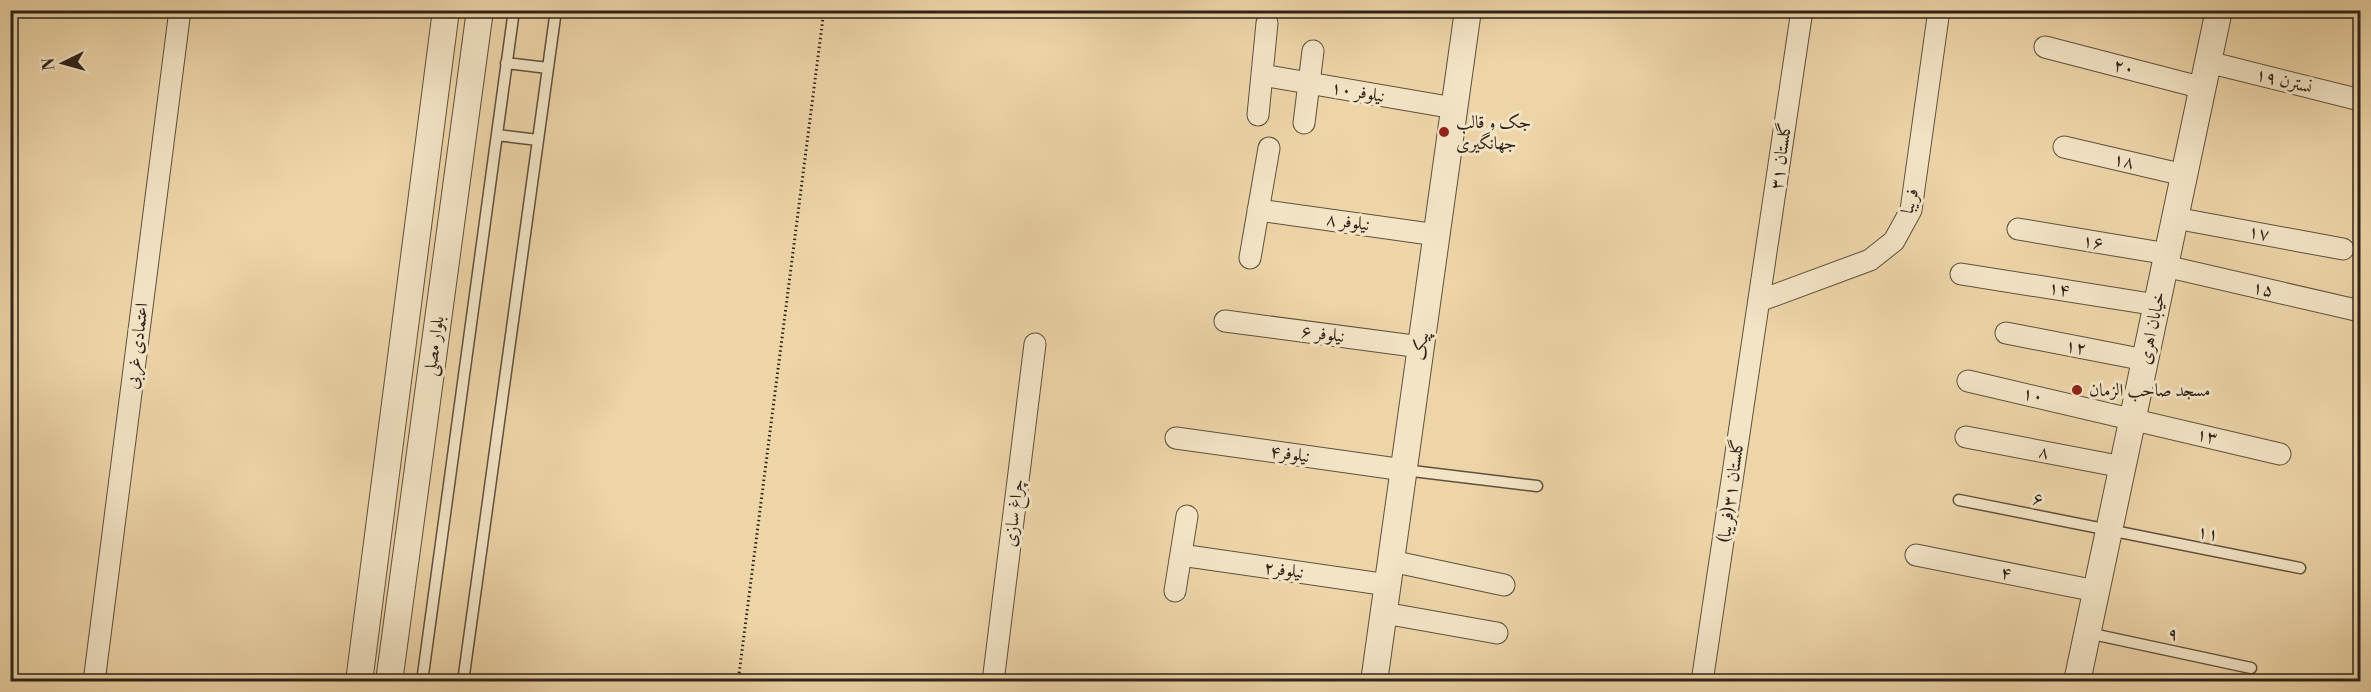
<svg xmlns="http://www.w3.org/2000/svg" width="2371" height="692" font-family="'Libre Bodoni',Amiri,serif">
<rect width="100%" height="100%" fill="#edd5a8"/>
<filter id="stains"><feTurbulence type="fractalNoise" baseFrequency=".00333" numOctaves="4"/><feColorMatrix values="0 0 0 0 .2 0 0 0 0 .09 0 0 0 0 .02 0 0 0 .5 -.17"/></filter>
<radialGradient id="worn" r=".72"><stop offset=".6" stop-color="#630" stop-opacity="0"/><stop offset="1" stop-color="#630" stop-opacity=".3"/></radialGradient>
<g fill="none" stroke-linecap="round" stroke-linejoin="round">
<g stroke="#5e503d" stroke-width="13">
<path id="service" d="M506,63L548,68
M497,135L538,140
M1404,470L1537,486
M1959,500L2300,568
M2088,633L2251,668
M422,682L514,10
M463,682L556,10"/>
</g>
<g stroke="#5e503d" stroke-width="23">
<path id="minor" d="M2045,47L2203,88
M2208,62L2360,100
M1262,75L1454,108
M1258,115L1267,23
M1304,123L1313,51
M2064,147L2184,175
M1258,210L1437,235
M2175,218L2343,249
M2018,229L2168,254
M1250,258L1269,148
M2165,266L2360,311
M1961,274L2157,305
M1759,301L1870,260L1894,241L1911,210L1939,10
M1225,321L1421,347
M2006,333L2145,360
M1968,381L2280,454
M1966,437L2123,467
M1176,438L1404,470
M1181,555L1388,585
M1916,555L2096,591
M1391,561L1504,585
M1175,591L1187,516
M1384,613L1497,633
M94,682L180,10
M993,682L1035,344
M1702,682L1802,10"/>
</g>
<g stroke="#5e503d" stroke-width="28">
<path id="tertiary" d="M359,682L446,10
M389,682L480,10
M1374,682L1468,10
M2077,682L2219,10"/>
</g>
<path stroke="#2f2319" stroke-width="3" stroke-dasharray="1.5 3" stroke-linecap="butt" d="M738,682L824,10"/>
<use href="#service" stroke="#f3e4c6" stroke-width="10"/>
<use href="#minor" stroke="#f3e4c6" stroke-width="21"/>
<use href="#tertiary" stroke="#f3e4c6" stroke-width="26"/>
</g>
<g fill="#8f2418" stroke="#f3e4c6" stroke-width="2">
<circle cx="1444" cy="132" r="6"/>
<circle cx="2077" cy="390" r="6"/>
</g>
<g text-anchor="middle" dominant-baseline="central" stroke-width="6" stroke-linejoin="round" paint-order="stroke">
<g font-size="18" fill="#2f2319" stroke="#f3e4c6">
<text transform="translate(2124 67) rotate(14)">۲۰</text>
<text transform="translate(2284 81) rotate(14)">نسترن ۱۹</text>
<text transform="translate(1358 92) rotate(10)">نیلوفر ۱۰</text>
<text transform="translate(1781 156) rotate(-82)">گلستان ۳۱</text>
<text transform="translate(2124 161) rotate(13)">۱۸</text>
<text transform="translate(1910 201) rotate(-76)">فریبا</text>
<text transform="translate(1348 222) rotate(8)">نیلوفر ۸</text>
<text transform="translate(2259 233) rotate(11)">۱۷</text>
<text transform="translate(2093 242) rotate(9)">۱۶</text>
<text transform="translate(2059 289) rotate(9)">۱۴</text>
<text transform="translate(2263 289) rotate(13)">۱۵</text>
<text transform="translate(2152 328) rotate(-78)">خیابان اهری</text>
<text transform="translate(1323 334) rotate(7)">نیلوفر ۶</text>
<text transform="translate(137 346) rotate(-83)">اعتمادی غربی</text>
<text transform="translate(434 346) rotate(-82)">بلوار مصلی</text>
<text transform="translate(1421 346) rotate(-82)">پیک</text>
<text transform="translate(2076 347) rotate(11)">۱۲</text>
<text transform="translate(2033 395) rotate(13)">۱۰</text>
<text transform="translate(2207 436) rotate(14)">۱۳</text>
<text transform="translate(2044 452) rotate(11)">۸</text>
<text transform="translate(1290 454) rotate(8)">نیلوفر۴</text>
<text transform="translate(1731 491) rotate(-82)">گلستان ۳۱(فریبا)</text>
<text transform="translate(2038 499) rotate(12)">۶</text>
<text transform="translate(1014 513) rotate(-83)">چراغ سازی</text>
<text transform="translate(2208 533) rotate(11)">۱۱</text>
<text transform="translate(1284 570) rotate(8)">نیلوفر۲</text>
<text transform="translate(2006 573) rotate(11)">۴</text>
<text transform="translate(2173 634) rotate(12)">۹</text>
</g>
<g font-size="18" fill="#2f2319" stroke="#f3e4c6" text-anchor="start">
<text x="1456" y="122">جک و قالب<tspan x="1456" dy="21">جهانگیری</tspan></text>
<text x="2089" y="390">مسجد صاحب الزمان</text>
</g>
</g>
<rect width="2371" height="692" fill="none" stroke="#edd5a8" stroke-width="36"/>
<rect x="12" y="12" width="2347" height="668" fill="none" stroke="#2f2319" stroke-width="3"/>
<rect x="18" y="18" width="2335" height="656" fill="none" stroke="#2f2319" stroke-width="1.5"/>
<g transform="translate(63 63) rotate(265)" stroke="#f3e4c6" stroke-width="4.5" paint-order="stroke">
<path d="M0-4.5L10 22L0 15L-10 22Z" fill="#2f2319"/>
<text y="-9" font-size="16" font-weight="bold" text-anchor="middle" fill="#2f2319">N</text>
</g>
<rect width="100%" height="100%" filter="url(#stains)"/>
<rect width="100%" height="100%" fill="url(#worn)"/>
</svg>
